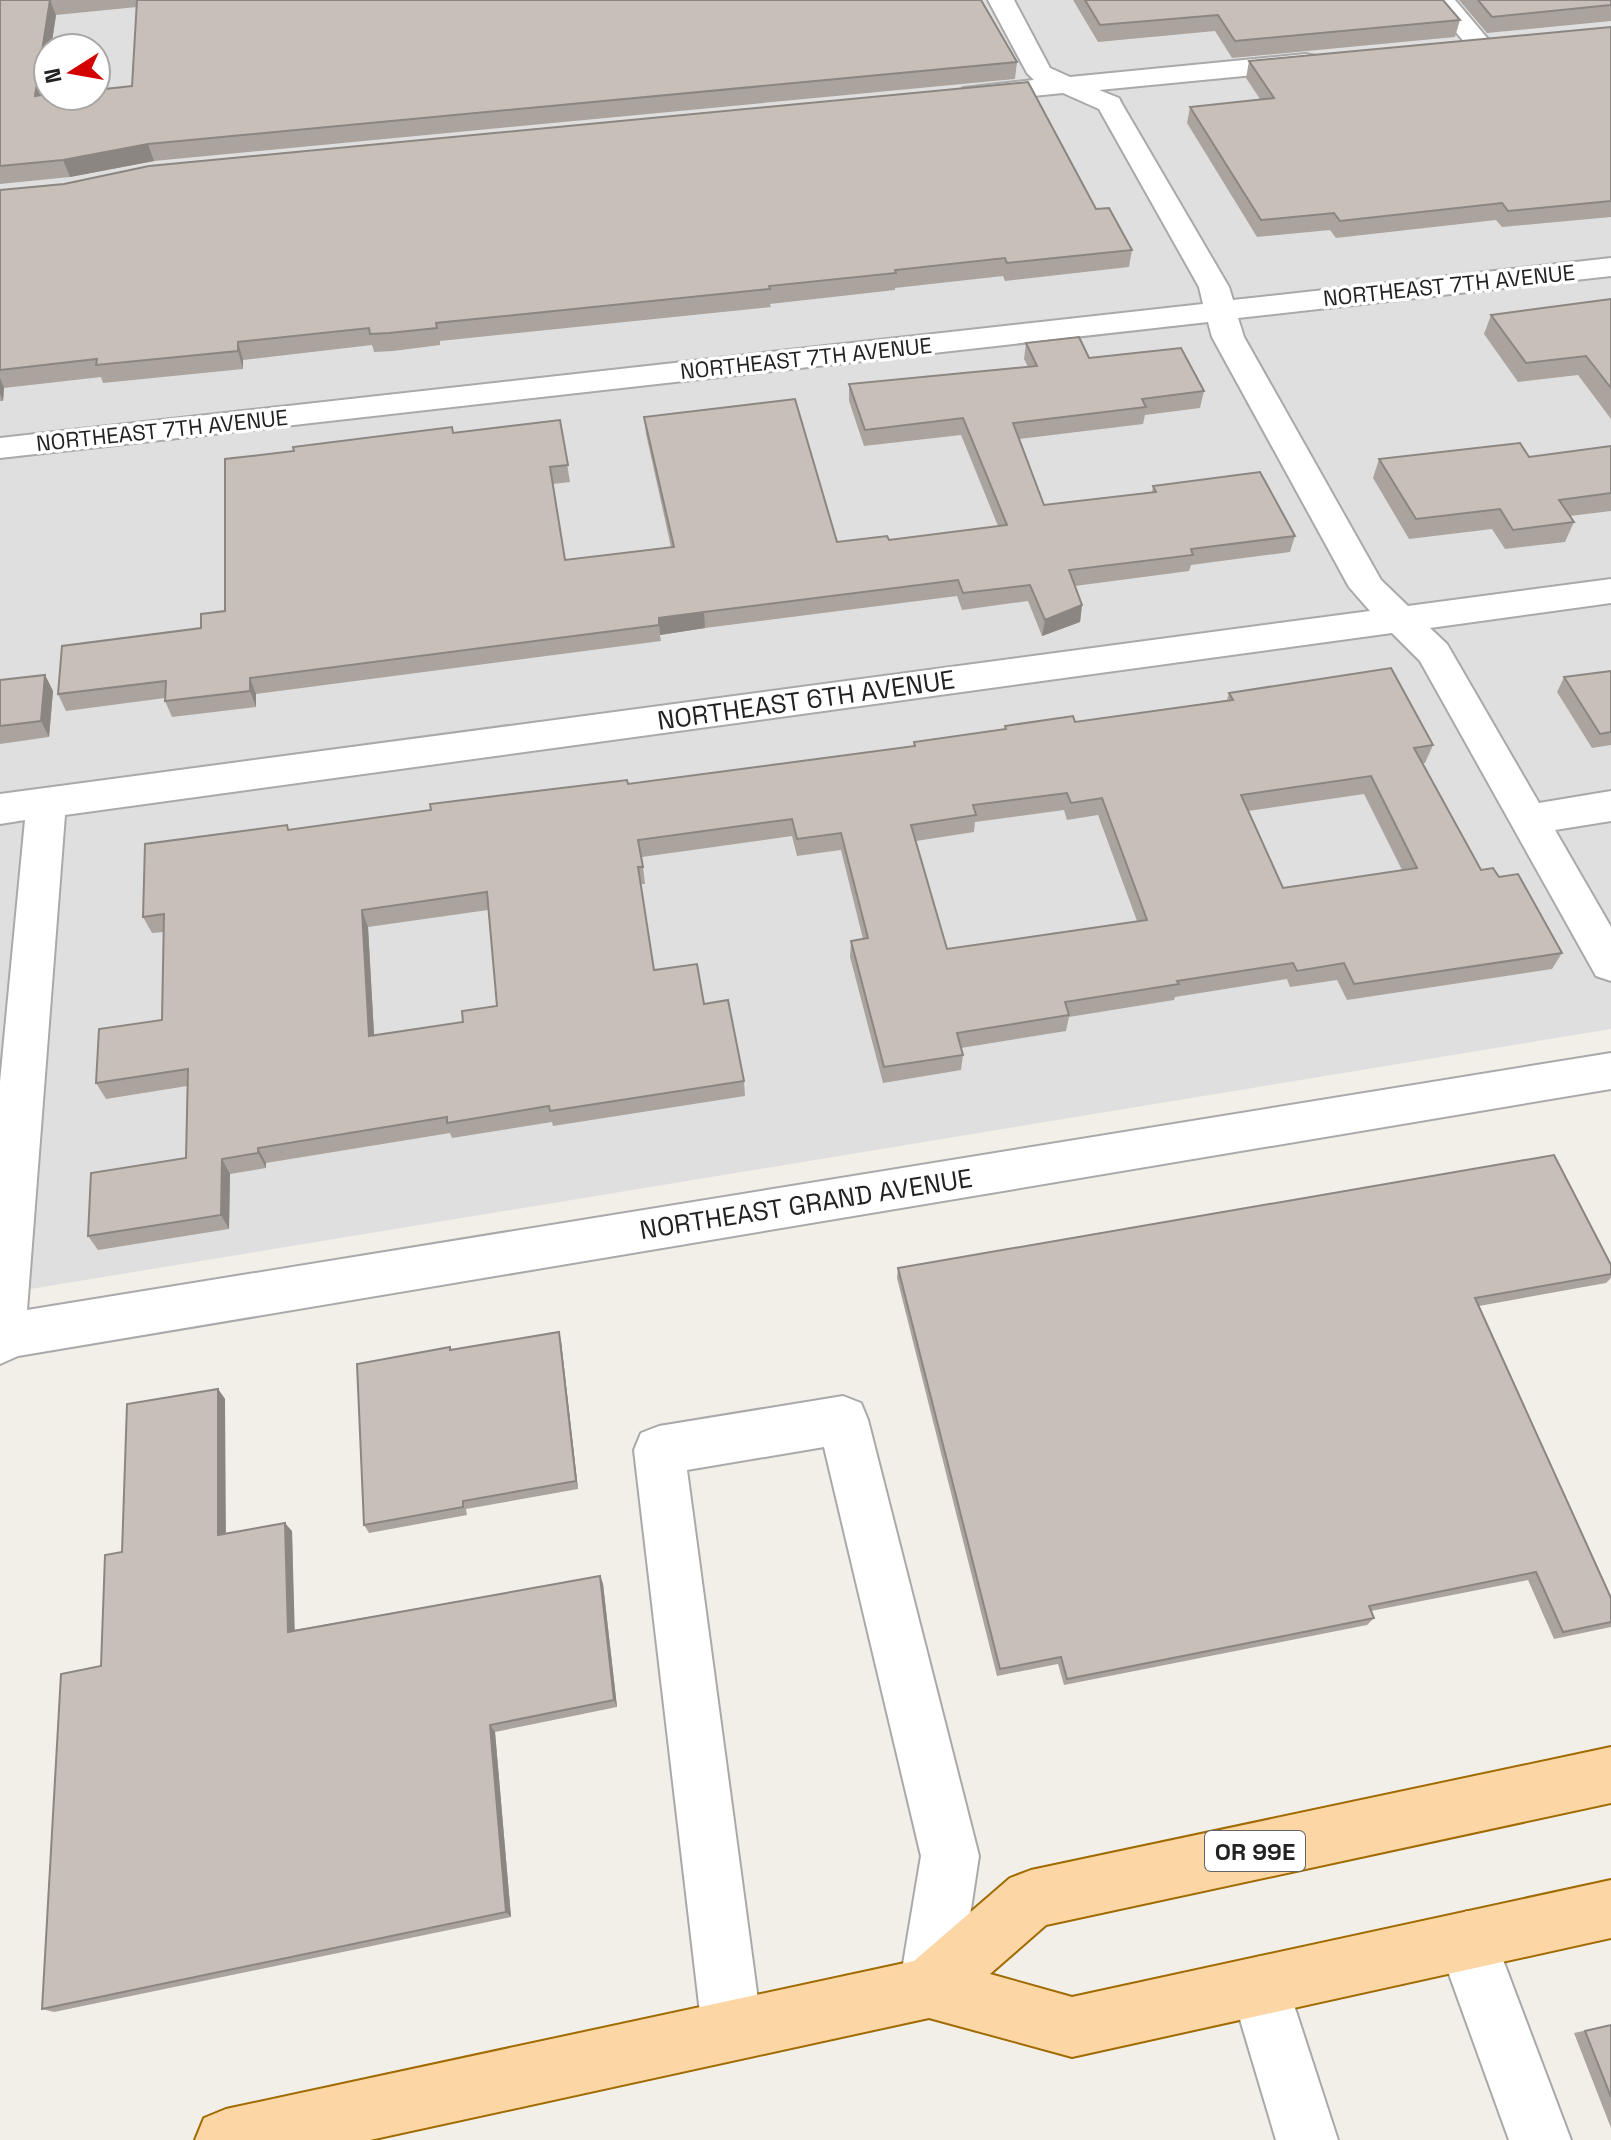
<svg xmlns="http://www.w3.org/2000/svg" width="1611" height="2140" font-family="'Space Grotesk',sans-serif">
<rect width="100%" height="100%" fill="#f2efe9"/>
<path fill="#e0dfdf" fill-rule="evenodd" d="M0,0H1611V1029L0,1294ZM48,48H96V96H48Z"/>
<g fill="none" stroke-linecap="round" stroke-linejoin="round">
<g stroke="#a9a9a9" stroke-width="4">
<path id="minor" d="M988,0H1014L1050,68L1070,77L1306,54L1315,56L1319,62L1315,68L1306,70L1099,90L1119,98L1122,104L1229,287L1233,300L1611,258V276L1238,318L1244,337L1381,580L1408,606L1611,579V603L1430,628L1447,644L1539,803L1611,791V821L1555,830L1611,927V981L1596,976L1420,661L1392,633L65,815L27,1310L1611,1053V1089L18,1356L0,1364V1082L25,820L0,824V794L1370,611L1349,587L1212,337L1208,322L0,458V438L1203,304L1199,287L1099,109L1063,93L972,102L963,100L959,94L963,88L1034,80L1027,73Z
M1429,0H1455L1493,45L1489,50H1471Z
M843,1396L861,1403L868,1420L979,1856L959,1988L950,2009L929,2018L908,2009L899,1988L921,1856L824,1447L687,1470L762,2030L754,2052L732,2060L710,2052L702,2030L634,1450L641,1433L659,1426Z
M1467,1911L1488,1920L1571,2140H1509L1437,1941L1446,1920Z
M1260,1956L1281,1965L1338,2140H1276L1230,1986L1239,1965Z"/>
</g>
<g stroke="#a06b00" stroke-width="4">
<path id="major" d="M1611,1747V1803L1046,1925L990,1974L1072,1997L1611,1880V1938L1072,2057L929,2018L370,2140H195L204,2118L226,2109L914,1961L1010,1878L1031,1870Z"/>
</g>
<use href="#minor" fill="#fff" fill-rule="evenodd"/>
<use href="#major" fill="#fcd6a4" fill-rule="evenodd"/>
</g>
<path fill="#aba49e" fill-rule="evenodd" d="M0,0H981L1017,62L1015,79L154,161L70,177L0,184ZM137,7L132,86L44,95L48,66V48H51L56,15Z
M1073,0H1443L1460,20L1455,37L1232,58L1215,31L1098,42Z
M1459,0H1611V21L1487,33Z
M1611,27V217L1502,227L1496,220L1336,238L1330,230L1257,237L1187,123L1190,107L1260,99L1246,78L1249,61Z
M0,190L1096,209L1132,250L1129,267L1005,281L1003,276L895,288V290L770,304L771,307L440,341V345L393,351L374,352L372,345L243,360V369L103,383L101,377L4,388L3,401H0Z
M1611,299V419L1578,375L1518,382L1484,334L1491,315Z
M1026,343L1089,358L1204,391L1200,408L1145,415L1143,424L1019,439L1044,505L1152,492L1153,486L1295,536L1290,552L1191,565L1189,571L1075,586L1082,605L1080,622L1042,636L1028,601L962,610L957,596L705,628L660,635L661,641L256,694V707L172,717L165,701V698L66,711L58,694L201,628L225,611L453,433L560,420L570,482L553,484L565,560L671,547L646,434L644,417L837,542L889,540L998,526L961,435L864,446L849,401V384L1028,367L1024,359Z
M1611,446V511L1570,516L1574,522L1565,542L1505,549L1492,529L1409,539L1373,478L1379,459L1529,457Z
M1611,671V745L1592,748L1557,692L1564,677Z
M45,675L53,691L49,737L0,744V680Z
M1229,693L1433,745L1425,763H1422L1481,870L1499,877L1562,953L1552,969L1347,1000L1337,980L1290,987L1287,979L1175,997L1174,1000L1069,1017L1066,1031L961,1048L963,1055L961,1070L883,1083L850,957L851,941L863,939L841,850L797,856L792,836L642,857L645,884H641L654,970L704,1004L744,1081L745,1096L553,1126L552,1122L452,1138L450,1133L266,1163V1168L230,1174L229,1229L98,1250L88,1236L186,1158L187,1086L106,1099L96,1083L162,1020L164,932L152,933L143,917L289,830L914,746V742L1005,729V726L1075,722L1227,700ZM1364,794L1402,870L1283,888L1248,811ZM1064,810L1067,820L1098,815L1137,921L947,949L916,841L974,832L975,822ZM488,910L497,1006L463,1022L374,1035L368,927Z
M1611,1265V1278L1606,1283L1479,1306L1611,1598V1627L1554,1639L1528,1580L1371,1611L1374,1618L1367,1625L1064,1685L1058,1664L997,1676L897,1278L898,1268Z
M561,1341L578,1489L466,1509L467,1515L369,1533L364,1525L450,1347L451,1350Z
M218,1389L225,1399V1533L292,1531L294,1630L600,1576L603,1584L617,1707L495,1732L511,1917L54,2012L42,2009L122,1552Z
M1611,2025V2128L1574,2033Z"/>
<path fill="#8b8681" d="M50,0L56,15L51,48H48V66L41,113L35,96Z
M148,144L154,161L70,177L63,160Z
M238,342L243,360V369L238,351Z
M0,378L4,388L3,401L0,394Z
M1082,605L1080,622L1042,636L1045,620Z
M704,612L705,628L660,635L659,618Z
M45,675L53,691L49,737L41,721Z
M250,678L256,694V707L250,691Z
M362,910L368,927L375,1052L369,1036Z
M258,1148L266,1163V1168L258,1153Z
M222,1159L230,1174L229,1229L221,1215Z
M559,1332L561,1341L578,1489L576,1481Z
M218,1389L225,1399L226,1544L218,1535Z
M285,1523L292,1531L295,1639L288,1632Z
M600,1576L603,1584L617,1707L614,1700Z
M490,1725L495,1732L511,1917L506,1912Z"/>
<path fill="#c7bfb8" stroke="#8b8681" stroke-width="2" fill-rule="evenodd" d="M0,0H50L35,96L48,94V96H96V90L132,86L137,0H981L1017,62L148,144L63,160L0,166Z
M1085,0H1443L1460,20L1235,41L1218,15L1100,25Z
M1478,0H1611V5L1492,17Z
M1611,27V201L1508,211L1502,203L1340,221L1334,213L1261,220L1190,107L1274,98L1249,61Z
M1028,82L1096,209L1109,208L1132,250L1007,263L1005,258L895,270L896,273L769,286L770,289L436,323L437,328L389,333L370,334L369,328L238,342V351L96,365L97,359L0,370V190L64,184L149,166Z
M1611,299V388L1586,356L1526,363L1491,315Z
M1079,337L1089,358L1181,348L1204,391L1142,399L1146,407L1013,423L1044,505L1156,492L1153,486L1260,472L1295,536L1191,549L1193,555L1069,570L1082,605L1045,620L1030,585L963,593L958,580L704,612L659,618V625L250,678V691L165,701L166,681L58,694L62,646L201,628V614L225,611V459L294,451L293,447L452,427L453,433L560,420L568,465L550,467L565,560L674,547L644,417L795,399L837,542L887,536L889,540L1007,525L963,418L865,430L849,384L1037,366L1026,343Z
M1520,443L1529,457L1611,446V493L1559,500L1574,522L1513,530L1500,509L1416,519L1379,459Z
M1391,668L1433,745L1414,748L1481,870L1493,868L1499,877L1518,874L1562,953L1354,984L1344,963L1297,971L1293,963L1177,981L1179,984L1065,1002L1069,1015L957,1033L963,1055L884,1067L851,941L868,938L841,833L797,839L792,819L638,840L643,867H638L654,970L697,964L704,1004L728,1000L744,1081L550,1111L549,1106L447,1123V1117L258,1148V1153L222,1159L221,1215L88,1236L91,1173L186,1158L188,1069L96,1083L99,1029L162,1020L164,914L143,917L145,844L287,825L288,830L431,810L430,804L496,796L627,780L628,784L915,746L914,742L1006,729L1005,726L1073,716L1075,722L1233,700L1229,693ZM1371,776L1417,868L1283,888L1241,795ZM1067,793L1071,803L1102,798L1147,920L947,949L911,825L976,815L973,805ZM487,892L497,1006L462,1011L463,1022L369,1036L362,910Z
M1611,671V732L1600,734L1564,677Z
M45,675L41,721L0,726V680Z
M1554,1155L1611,1265V1274L1475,1298L1611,1598V1622L1563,1632L1536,1572L1369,1606L1374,1618L1067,1679L1061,1657L1000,1669L898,1268Z
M559,1332L576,1481L463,1501V1507L364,1525L357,1364L450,1347V1350Z
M218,1389V1535L285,1523L288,1632L600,1576L614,1700L490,1725L506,1912L42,2009L61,1674L101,1666L105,1555L122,1552L127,1404Z
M1611,2025V2097L1585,2031Z"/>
<g text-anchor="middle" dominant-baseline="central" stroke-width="7" stroke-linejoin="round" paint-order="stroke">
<g font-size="22" fill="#222" stroke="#fff">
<text transform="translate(1449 285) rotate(-6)">NORTHEAST 7TH AVENUE</text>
<text transform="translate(806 358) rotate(-6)">NORTHEAST 7TH AVENUE</text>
<text transform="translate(162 430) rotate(-6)">NORTHEAST 7TH AVENUE</text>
</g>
<rect fill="#fff" stroke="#646464" stroke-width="2" x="1205" y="1831" width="100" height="40" rx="6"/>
<g font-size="24" font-weight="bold" fill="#222">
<text x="1255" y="1851">OR 99E</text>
</g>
<g font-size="26" fill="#222" stroke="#fff">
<text transform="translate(806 700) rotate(-8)">NORTHEAST 6TH AVENUE</text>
<text transform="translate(806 1204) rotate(-9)">NORTHEAST GRAND AVENUE</text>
</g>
</g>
<g transform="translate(72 72) rotate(259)"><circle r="38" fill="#ffffff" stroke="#a7a7a7" stroke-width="2"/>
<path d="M0-6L14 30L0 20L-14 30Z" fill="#d40000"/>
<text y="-12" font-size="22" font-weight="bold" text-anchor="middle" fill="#222222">N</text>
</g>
</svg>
